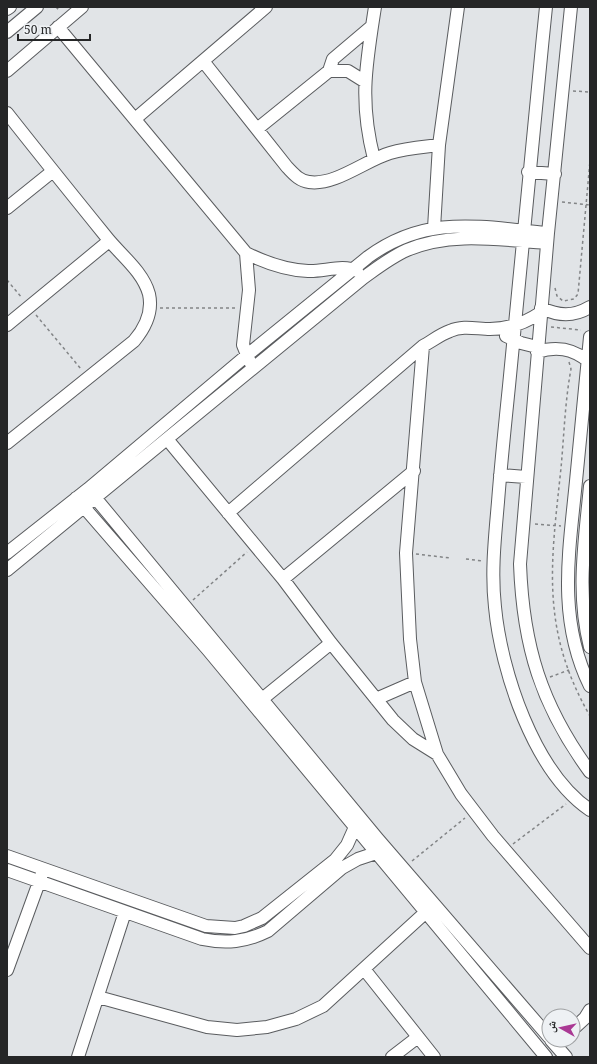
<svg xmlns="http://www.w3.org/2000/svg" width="597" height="1064" font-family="'Noto Serif','Noto Naskh Arabic',serif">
<rect width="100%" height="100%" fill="#e1e4e7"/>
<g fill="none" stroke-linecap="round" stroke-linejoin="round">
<g stroke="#5a5c5f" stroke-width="14">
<path id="street" d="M546,7C533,133 521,259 509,386C505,425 501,463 498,502C495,537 491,572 495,607C501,671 534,772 590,810
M571,7L548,233L520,564C523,646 541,705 590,772
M7,9L10,7
M58,27L246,253C266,263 286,270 308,271C323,272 343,264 357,271
M7,32L37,7
M203,61L287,167C293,173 299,181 309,182C335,186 366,160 390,153C406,148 423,147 439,145
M7,71L82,7
M329,71L333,59L372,26
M7,113C40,155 74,197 108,239C122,256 143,272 149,294C153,312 145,328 134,341L7,443
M135,119L266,7
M257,129L329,71H348L364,81
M374,159C359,101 366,65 375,7
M528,172L555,174
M7,208L53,171
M434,228L439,145L458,7
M246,253L249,290L243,345L250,362
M541,308C559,316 573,317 590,307
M7,325L109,241
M506,336L521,343L537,347
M590,337C585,385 581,433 576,481C569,553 557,619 590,686
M423,346L406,553L410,639L415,682L437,754L461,794L493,836L590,948
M537,352C556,346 572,348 588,361
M167,439L283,579L331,643L393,720L413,739L437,754
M500,475L526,477
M590,486C585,540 576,593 590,647
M88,489L377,838L549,1037
M76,498L208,650L546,1057
M228,513L423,346C432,341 441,334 450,331C463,325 477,329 490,329C509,329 525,323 540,313
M7,553L88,489L246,356L368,257C427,214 479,227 548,233
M7,570L363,278C377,268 391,257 407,250C451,231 501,240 547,243
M283,579L414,471
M376,699L415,682
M261,700L331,643
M7,856L206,926L235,928L244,926L262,918L335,860L347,845L355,827
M7,870L202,939C226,944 246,942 268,931L342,868L358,859L376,853
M364,969L434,1057
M7,970L42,874
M98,997L207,1027L237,1030L267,1027L296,1019L323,1006L426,912
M573,1029L585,1018L590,1010
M551,1040L566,1057
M78,1057L125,912
M392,1057L418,1037"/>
</g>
<path stroke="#828486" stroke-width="1.5" stroke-dasharray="3 3" stroke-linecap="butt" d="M56,7L60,11
M573,91L590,92
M562,202L590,205
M7,280L22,298
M555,288L557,296L563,301L574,299L578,294L590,161
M160,308H236
M36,315L81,369
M551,327L581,330
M569,362L571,369C565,401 564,436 561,468C551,563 540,629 590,716
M535,524L561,526
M416,554L450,558
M466,559L483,561
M193,600L247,552
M550,677L569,670
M513,844L566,804
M412,861L465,818"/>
<use href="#street" stroke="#fff" stroke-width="12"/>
</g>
<rect width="597" height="1064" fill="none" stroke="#252627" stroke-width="16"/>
<g transform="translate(561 1028) rotate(278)"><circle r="19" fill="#eef1f4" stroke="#9ea0a2"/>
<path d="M0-3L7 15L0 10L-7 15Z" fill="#aa3994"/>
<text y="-6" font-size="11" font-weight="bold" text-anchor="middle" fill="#252627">ش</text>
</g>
<path d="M18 34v6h72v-6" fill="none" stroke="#252627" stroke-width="2"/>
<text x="24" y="34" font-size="12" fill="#252627" stroke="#eef1f4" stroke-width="3" paint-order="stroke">50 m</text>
</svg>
